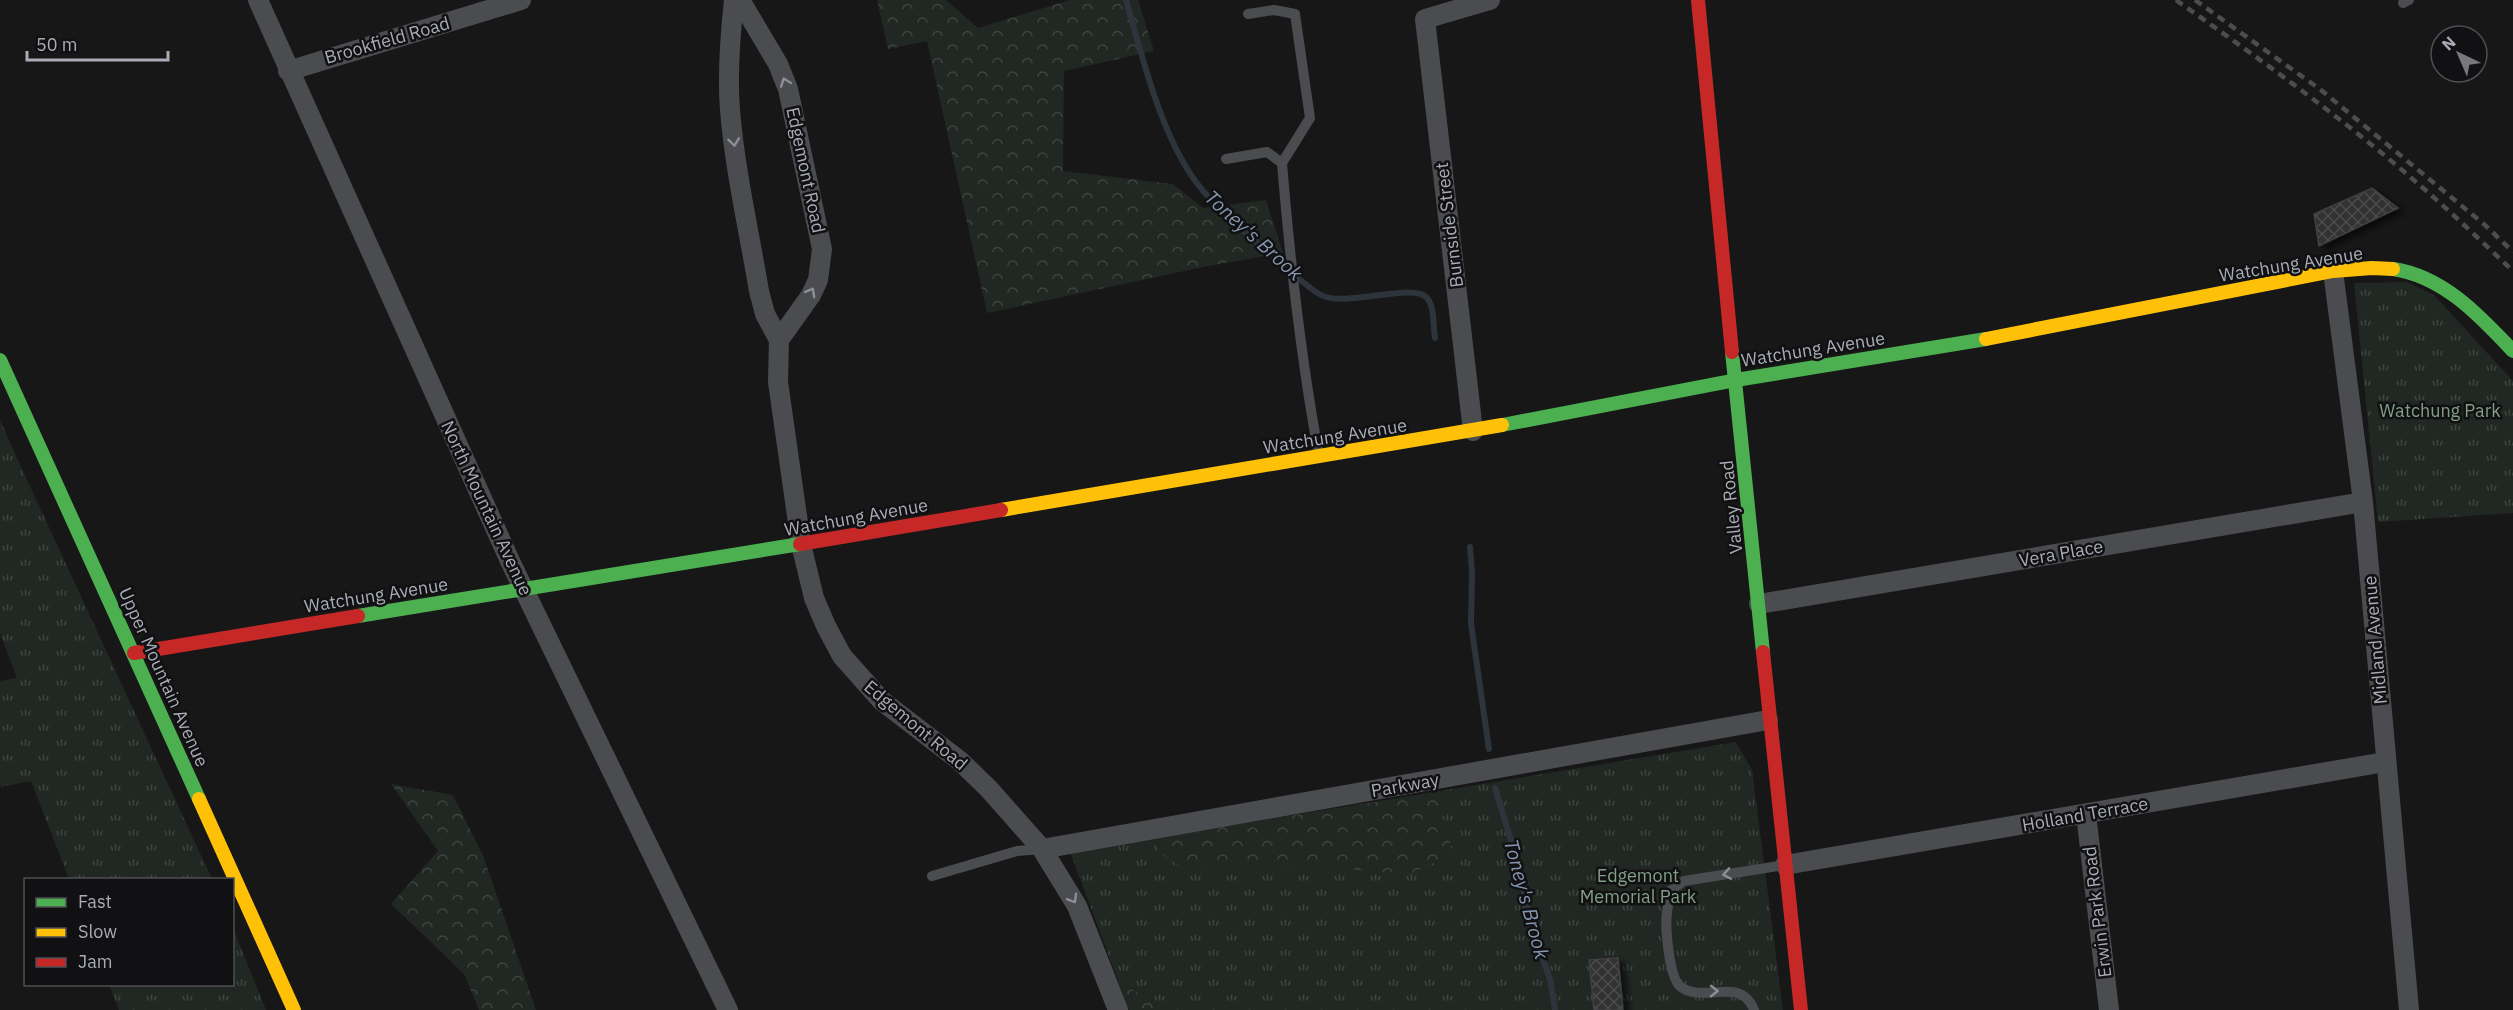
<svg xmlns="http://www.w3.org/2000/svg" width="2513" height="1010" font-family="'IBM Plex Sans',sans-serif">
<defs>
<pattern id="grass-tufts" width="24" height="20" patternUnits="userSpaceOnUse" patternTransform="scale(1.5)"><rect width="24" height="20" fill="#212722"/><path d="M3 7l-1-3M5 7V3M7 7l1-3M15 17l-1-3M17 17v-4M19 17l1-3" fill="none" stroke="#3e4440"/></pattern>
<pattern id="forest-crowns" width="20" height="18" patternUnits="userSpaceOnUse" patternTransform="scale(1.5)"><rect width="20" height="18" fill="#212722"/><path d="M2 6a3 3 0 1 1 6 0M12 15a3 3 0 1 1 6 0" fill="none" stroke="#3e4440"/></pattern>
<pattern id="building-cross-hatch" width="8" height="8" patternUnits="userSpaceOnUse" patternTransform="scale(1.5)"><rect width="8" height="8" fill="#313132"/><path d="M0 0l8 8M0 8l8-8" fill="none" stroke="#4c4c4d"/></pattern>
<filter id="shadow"><feDropShadow dx="6" dy="4" stdDeviation="3" flood-color="#0009"/></filter>
</defs>
<rect width="100%" height="100%" fill="#171717"/>
<path fill="url(#grass-tufts)" d="M2407,282L2434,295L2513,381V513L2378,522L2354,283Z
M0,420L21,467L212,879H69L31,781L0,787V681L17,678L0,633Z
M1736,742L1752,770L1783,1010H1129L1070,852Z
M233,928L266,1010H119L109,985L232,984Z"/>
<path fill="url(#forest-crowns)" d="M877,0H946L978,28L1070,0H1138L1154,51L1064,71L1063,171L1173,184L1203,208L1266,200L1283,253L1208,266L987,313L927,41L888,49Z
M391,784L453,795L483,855L536,1010H479L464,974L391,904L438,851Z
M1437,792L1453,854L1410,874L1295,865L1184,869L1158,851L1156,838Z
M1118,981L1165,1010H1129Z"/>
<g fill="none" stroke-linecap="round" stroke-linejoin="round">
<path stroke="#2e343b" stroke-width="6" d="M1126,0C1142,56 1161,135 1196,182C1217,210 1244,232 1271,254C1287,267 1303,285 1321,295C1345,308 1414,282 1427,298C1435,307 1433,327 1435,338
M1470,547L1472,573L1471,624L1489,749
M1495,788L1517,860L1531,926L1550,979L1555,1010"/>
</g>
<path fill="url(#building-cross-hatch)" stroke="#3f4043" stroke-width="1.5" filter="url(#shadow)" d="M2372,188L2398,208L2319,246L2314,214Z
M1618,958L1623,1010H1594L1589,960Z"/>
<g fill="none" stroke-linecap="round" stroke-linejoin="round">
<path stroke="#4b4c4f" stroke-width="10" d="M2403,3L2409,0
M1248,14L1274,10L1295,14L1310,118L1282,163
M1226,159L1267,152L1282,163C1290,261 1301,359 1319,456
M932,876L1017,851L1042,849
M1754,1010C1741,975 1704,1004 1681,987C1669,979 1665,927 1667,912C1668,905 1670,897 1671,890L1684,881L1785,865"/>
<path stroke="#4b4c4f" stroke-width="20" d="M258,0L510,561L728,1010
M734,0C730,37 727,73 730,110C735,171 749,231 759,291L765,314L779,340L778,382L801,544L814,598L826,626L842,656L882,701L960,761L988,788L1042,849L1077,906L1118,1010
M740,0L778,64L788,89L822,249L818,280L811,295L779,340
M288,71L521,0
M2333,271L2363,502L2409,1010
M1473,431L1425,19L1490,0
M1759,604L2363,502
M2086,814L2109,1010
M1042,849L1768,720
M1785,865L2385,762"/>
<path stroke="#4caf50" stroke-width="14" d="M2393,269C2443,276 2480,316 2513,351
M1732,352L1763,652
M0,360L199,799
M1502,425L1736,380L1986,339
M358,616L800,544"/>
<path stroke="#ffc107" stroke-width="14" d="M1986,339L2333,271L2372,268L2393,269
M1001,510L1502,425
M199,799L294,1010"/>
<path stroke="#c62828" stroke-width="14" d="M1698,0L1732,352
M800,544L1001,510
M1763,652L1801,1010
M134,653L358,616"/>
<path stroke="#4c4d50" stroke-width="4.5" stroke-dasharray="8 6" stroke-linecap="butt" d="M2176,0C2258,58 2340,116 2416,182C2449,210 2481,241 2513,271
M2195,0L2321,90L2485,225L2513,252"/>
</g>
<defs><path id="oneway-chevron" d="M-2-3.5L2.5 0L-2 3.5" fill="none" stroke-width="1.6" stroke-linecap="round" stroke-linejoin="round" transform="scale(1.5)"/></defs>
<g stroke="#8d8f97">
<use href="#oneway-chevron" transform="translate(785 82) rotate(-110)"/>
<use href="#oneway-chevron" transform="translate(734 142) rotate(83)"/>
<use href="#oneway-chevron" transform="translate(811 292) rotate(-61)"/>
<use href="#oneway-chevron" transform="translate(1727 874) rotate(171)"/>
<use href="#oneway-chevron" transform="translate(1073 899) rotate(60)"/>
<use href="#oneway-chevron" transform="translate(1714 991)"/>
</g>
<g text-anchor="middle" dominant-baseline="central" stroke-width="5" stroke-linejoin="round" paint-order="stroke">
<g font-size="18" fill="#a9acb6" stroke="#111113">
<text transform="translate(387 40) rotate(-16)">Brookfield Road</text>
<text transform="translate(806 170) rotate(78)">Edgemont Road</text>
<text transform="translate(1449 225) rotate(-97)">Burnside Street</text>
<text transform="translate(2291 264) rotate(-9)">Watchung Avenue</text>
<text transform="translate(1813 349) rotate(-9)">Watchung Avenue</text>
<text transform="translate(1335 436) rotate(-9)">Watchung Avenue</text>
<text transform="translate(1731 507) rotate(-96)">Valley Road</text>
<text transform="translate(487 508) rotate(65)">North Mountain Avenue</text>
<text transform="translate(856 517) rotate(-10)">Watchung Avenue</text>
<text transform="translate(2061 553) rotate(-10)">Vera Place</text>
<text transform="translate(376 595) rotate(-9)">Watchung Avenue</text>
<text transform="translate(2375 640) rotate(-95)">Midland Avenue</text>
<text transform="translate(164 677) rotate(66)">Upper Mountain Avenue</text>
<text transform="translate(916 725) rotate(40)">Edgemont Road</text>
<text transform="translate(1405 785) rotate(-10)">Parkway</text>
<text transform="translate(2085 814) rotate(-10)">Holland Terrace</text>
<text transform="translate(2097 912) rotate(-97)">Erwin Park Road</text>
</g>
<g font-size="18" fill="#829f88" stroke="#111113">
<text x="2440" y="410">Watchung Park</text>
<text x="1638" y="875">Edgemont<tspan x="1638" dy="21">Memorial Park</tspan></text>
</g>
<g font-size="20" font-style="italic" fill="#8495ae" stroke="#111113">
<text transform="translate(1254 235) rotate(42)">Toney's Brook</text>
<text transform="translate(1527 899) rotate(75)">Toney's Brook</text>
</g>
</g>
<rect x="24" y="878" width="210" height="108" fill="#111113" stroke="#4e4f54" stroke-width="1.5"/>
<rect x="36" y="898" width="30" height="9" fill="#4caf50" stroke="#4e4f54" stroke-width="1.5"/>
<text x="78" y="908" font-size="18" fill="#a9acb6">Fast</text>
<rect x="36" y="928" width="30" height="9" fill="#ffc107" stroke="#4e4f54" stroke-width="1.5"/>
<text x="78" y="938" font-size="18" fill="#a9acb6">Slow</text>
<rect x="36" y="958" width="30" height="9" fill="#c62828" stroke="#4e4f54" stroke-width="1.5"/>
<text x="78" y="968" font-size="18" fill="#a9acb6">Jam</text>
<g transform="translate(2459 54) rotate(316)"><circle r="28" fill="#111113" stroke="#4e4f54" stroke-width="1.5"/>
<path d="M0-4.5L10 22L0 15L-10 22Z" fill="#76787e"/>
<text y="-9" font-size="16" font-weight="bold" text-anchor="middle" fill="#a9acb6">N</text>
</g>
<path d="M27 51v9h141v-9" fill="none" stroke="#a9acb6" stroke-width="3"/>
<text x="36" y="51" font-size="18" fill="#a9acb6" stroke="#111113" stroke-width="4.5" paint-order="stroke">50 m</text>
</svg>
